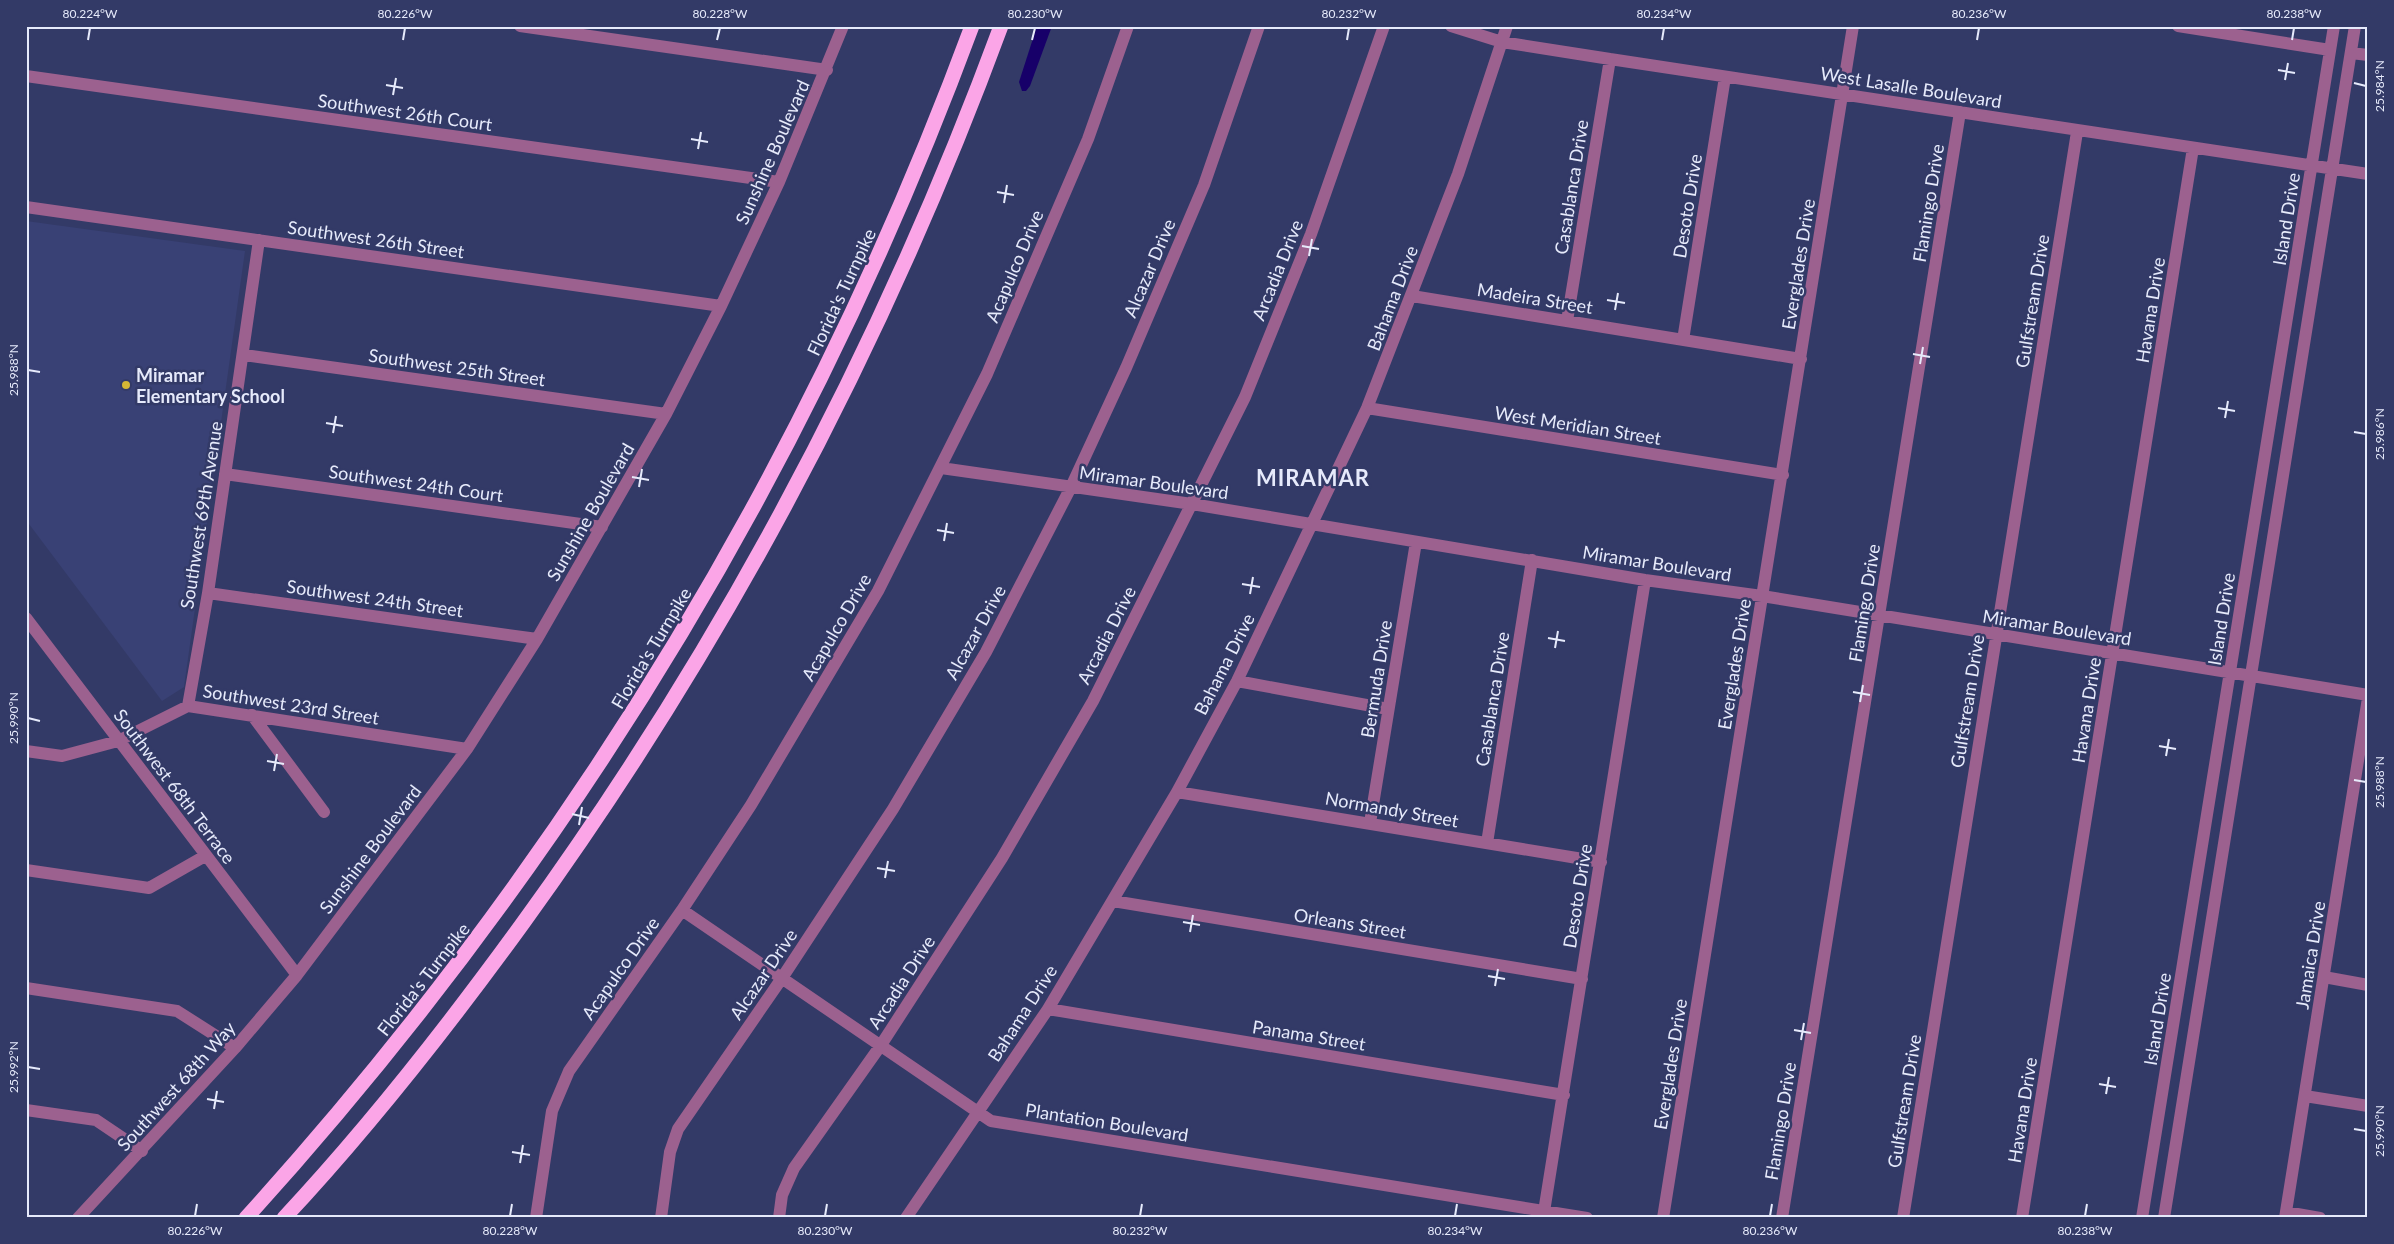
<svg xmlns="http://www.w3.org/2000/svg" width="2394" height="1244" font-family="Lato,sans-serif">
<rect width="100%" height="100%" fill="#333a67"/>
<path fill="#394175" d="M26,221L245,251L184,687L162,701L26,520Z"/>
<path fill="#170069" d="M1037,26H1052L1030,86L1026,91H1022L1019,82Z"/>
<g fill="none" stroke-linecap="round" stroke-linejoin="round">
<path stroke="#9c618f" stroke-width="12" d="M520,26L827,70
M1451,26L1502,42L1610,59L2368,174
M2178,26L2330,50
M2351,53L2368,55
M26,76L779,182
M26,207L721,306
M1412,296L1801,359
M1567,321L1610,59
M1683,340L1725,77
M244,355L666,414
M1367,408L1783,475
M941,468L1192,504L1645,580L1762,596L2368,695
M225,474L602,527
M208,593L537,639
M26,618L297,975
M1237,681L1388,709
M188,706L208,593L259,240
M252,715L324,812
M26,751L62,756L118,741L188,706L467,749
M1177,792L1601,862
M1370,823L1416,542
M1487,843L1532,560
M26,870L149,888L205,856
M1113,901L1582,979
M682,910L991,1121L1587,1218
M2324,977L2368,985
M26,988L177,1011L235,1048
M1048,1009L1564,1095
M2305,1096L2368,1106
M26,1110L96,1120L142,1151
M2286,1212L2320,1218
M78,1218L235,1048L297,975L467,749L537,639L666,414L721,306L779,182L843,26
M536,1218L552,1111L569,1071L682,910L751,805L878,591L987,374L1088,139L1128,26
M661,1218L670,1152L678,1129L782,978L893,809L986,652L1071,487L1126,368L1204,185L1259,26
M779,1218L782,1195L794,1168L881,1045L1002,858L1093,701L1245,397L1311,234L1384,26
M906,1218L1048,1009L1177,792L1237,681L1367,408L1458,174L1507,26
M1543,1218L1645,580
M1663,1218L1853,26
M1782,1218L1960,112
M1903,1218L2077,132
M2022,1218L2193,148
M2142,1218L2334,26
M2164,1218L2355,26
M2285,1218L2368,698"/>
<path stroke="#fba5e7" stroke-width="15" d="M246,1218C565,866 807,472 972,26
M284,1218C370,1126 449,1025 523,923C723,647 883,346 1001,26"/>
</g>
<path fill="none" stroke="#e6eafb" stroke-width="2" d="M88,40L90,28M403,40L405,28M717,40L720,28M1032,40L1035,28M1347,40L1349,28M1662,40L1664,28M1977,40L1979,28M2292,40L2294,28M2278,70L2295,73M2285,80L2288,63M2354,83L2366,86M386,85L403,88M393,95L396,78M691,139L708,142M698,149L701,132M997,192L1014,195M1004,203L1007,185M1302,246L1319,249M1309,256L1312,239M1607,300L1625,303M1615,310L1618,293M1913,354L1930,357M1920,364L1923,347M28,370L40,372M2218,408L2235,411M2225,418L2228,401M326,423L343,426M2354,432L2366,434M333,433L336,416M632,477L649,480M639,487L642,469M937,530L954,533M944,541L947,523M1242,584L1260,587M1250,594L1253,577M1548,638L1565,641M1555,648L1558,631M1853,692L1870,695M1860,702L1863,685M28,718L40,721M2159,746L2176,749M2166,756L2169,739M267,761L284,764M274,771L277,754M2354,780L2366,782M572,814L589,818M579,825L582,807M877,868L895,871M885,878L888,861M1183,922L1200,925M1190,932L1193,915M1488,976L1505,979M1495,986L1498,969M1794,1030L1811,1033M1801,1040L1804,1023M28,1067L40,1069M2099,1084L2116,1087M2106,1094L2109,1077M207,1099L224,1102M214,1109L217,1091M2354,1129L2366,1131M512,1152L530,1155M520,1163L523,1145M195,1216L197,1204M510,1216L512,1204M825,1216L827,1204M1140,1216L1142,1204M1455,1216L1457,1204M1770,1216L1772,1204M2085,1216L2087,1204"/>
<circle fill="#d4b635" stroke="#333a67" stroke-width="2" cx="126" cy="385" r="5"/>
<g text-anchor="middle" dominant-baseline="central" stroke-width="5" stroke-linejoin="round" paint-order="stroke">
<g font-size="18" fill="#e6eafb" stroke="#333a67">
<text transform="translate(1911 87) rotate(9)">West Lasalle Boulevard</text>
<text transform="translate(405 112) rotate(8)">Southwest 26th Court</text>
<text transform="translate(772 152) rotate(-66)">Sunshine Boulevard</text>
<text transform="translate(1571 187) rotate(-81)">Casablanca Drive</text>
<text transform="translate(1928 203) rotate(-81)">Flamingo Drive</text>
<text transform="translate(1687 206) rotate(-81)">Desoto Drive</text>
<text transform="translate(2286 219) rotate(-81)">Island Drive</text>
<text transform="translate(376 239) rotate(8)">Southwest 26th Street</text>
<text transform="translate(1798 264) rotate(-81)">Everglades Drive</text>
<text transform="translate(1014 266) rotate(-67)">Acapulco Drive</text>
<text transform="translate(1149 268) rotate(-67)">Alcazar Drive</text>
<text transform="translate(1277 270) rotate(-68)">Arcadia Drive</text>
<text transform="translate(841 292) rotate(-65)">Florida's Turnpike</text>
<text transform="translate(1392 298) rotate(-69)">Bahama Drive</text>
<text transform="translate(1535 298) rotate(9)">Madeira Street</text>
<text transform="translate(2032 301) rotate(-81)">Gulfstream Drive</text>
<text transform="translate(2150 310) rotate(-81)">Havana Drive</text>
<text transform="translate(457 367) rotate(8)">Southwest 25th Street</text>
<text transform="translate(1578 425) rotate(9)">West Meridian Street</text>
<text transform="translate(1154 482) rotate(8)">Miramar Boulevard</text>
<text transform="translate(416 483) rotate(8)">Southwest 24th Court</text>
<text transform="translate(590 512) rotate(-60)">Sunshine Boulevard</text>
<text transform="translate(201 515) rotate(-81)">Southwest 69th Avenue</text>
<text transform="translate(1657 563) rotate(9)">Miramar Boulevard</text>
<text transform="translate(375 598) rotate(8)">Southwest 24th Street</text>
<text transform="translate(1864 603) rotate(-81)">Flamingo Drive</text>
<text transform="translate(2221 619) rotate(-81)">Island Drive</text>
<text transform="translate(836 627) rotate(-60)">Acapulco Drive</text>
<text transform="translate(2057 627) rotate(9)">Miramar Boulevard</text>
<text transform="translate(975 632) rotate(-61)">Alcazar Drive</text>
<text transform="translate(1106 635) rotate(-63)">Arcadia Drive</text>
<text transform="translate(651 648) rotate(-59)">Florida's Turnpike</text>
<text transform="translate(1224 664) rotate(-63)">Bahama Drive</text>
<text transform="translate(1734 664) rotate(-81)">Everglades Drive</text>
<text transform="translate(1376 679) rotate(-81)">Bermuda Drive</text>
<text transform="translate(1492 699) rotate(-81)">Casablanca Drive</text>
<text transform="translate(1967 701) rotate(-81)">Gulfstream Drive</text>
<text transform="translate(291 704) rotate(9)">Southwest 23rd Street</text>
<text transform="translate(2086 710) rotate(-81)">Havana Drive</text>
<text transform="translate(175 786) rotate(53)">Southwest 68th Terrace</text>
<text transform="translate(1392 809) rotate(10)">Normandy Street</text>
<text transform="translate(370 849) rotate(-53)">Sunshine Boulevard</text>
<text transform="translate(1577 896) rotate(-81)">Desoto Drive</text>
<text transform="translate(1350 923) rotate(9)">Orleans Street</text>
<text transform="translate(2310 955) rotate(-81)">Jamaica Drive</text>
<text transform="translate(620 968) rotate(-55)">Acapulco Drive</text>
<text transform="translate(763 974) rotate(-56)">Alcazar Drive</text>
<text transform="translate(423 979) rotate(-52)">Florida's Turnpike</text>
<text transform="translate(901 982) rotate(-57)">Arcadia Drive</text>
<text transform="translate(1022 1013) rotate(-57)">Bahama Drive</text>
<text transform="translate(2157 1019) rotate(-81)">Island Drive</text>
<text transform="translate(1309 1035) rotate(9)">Panama Street</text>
<text transform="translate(1670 1064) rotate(-81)">Everglades Drive</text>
<text transform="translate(176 1086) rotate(-48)">Southwest 68th Way</text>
<text transform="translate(1904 1101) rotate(-81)">Gulfstream Drive</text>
<text transform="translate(2022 1110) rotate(-81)">Havana Drive</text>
<text transform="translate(1780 1121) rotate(-81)">Flamingo Drive</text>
<text transform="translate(1107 1122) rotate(9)">Plantation Boulevard</text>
</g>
<g font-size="18" font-weight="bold" fill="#e6eafb" stroke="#333a67" text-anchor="start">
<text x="136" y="375">Miramar<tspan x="136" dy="21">Elementary School</tspan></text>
</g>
<g font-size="22" font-weight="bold" letter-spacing="1" fill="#e6eafb" stroke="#333a67">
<text x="1313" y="477">MIRAMAR</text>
</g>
</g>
<rect width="2394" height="1244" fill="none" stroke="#333a67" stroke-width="55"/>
<rect x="28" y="28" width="2338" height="1188" fill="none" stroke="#e6eafb" stroke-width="2"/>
<g font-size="12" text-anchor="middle" fill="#e6eafb">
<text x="90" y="18">80.224°W</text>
<text x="405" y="18">80.226°W</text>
<text x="720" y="18">80.228°W</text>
<text x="1035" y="18">80.230°W</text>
<text x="1349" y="18">80.232°W</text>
<text x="1664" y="18">80.234°W</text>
<text x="1979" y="18">80.236°W</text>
<text x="2294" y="18">80.238°W</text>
<text transform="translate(2380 86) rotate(-90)" y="4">25.984°N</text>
<text transform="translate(14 370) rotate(-90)" y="4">25.988°N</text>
<text transform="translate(2380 434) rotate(-90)" y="4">25.986°N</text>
<text transform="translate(14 718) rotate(-90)" y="4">25.990°N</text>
<text transform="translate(2380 782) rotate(-90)" y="4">25.988°N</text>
<text transform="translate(14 1067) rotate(-90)" y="4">25.992°N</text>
<text transform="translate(2380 1131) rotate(-90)" y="4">25.990°N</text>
<text x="195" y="1235">80.226°W</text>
<text x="510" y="1235">80.228°W</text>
<text x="825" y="1235">80.230°W</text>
<text x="1140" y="1235">80.232°W</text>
<text x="1455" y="1235">80.234°W</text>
<text x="1770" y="1235">80.236°W</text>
<text x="2085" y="1235">80.238°W</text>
</g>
</svg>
